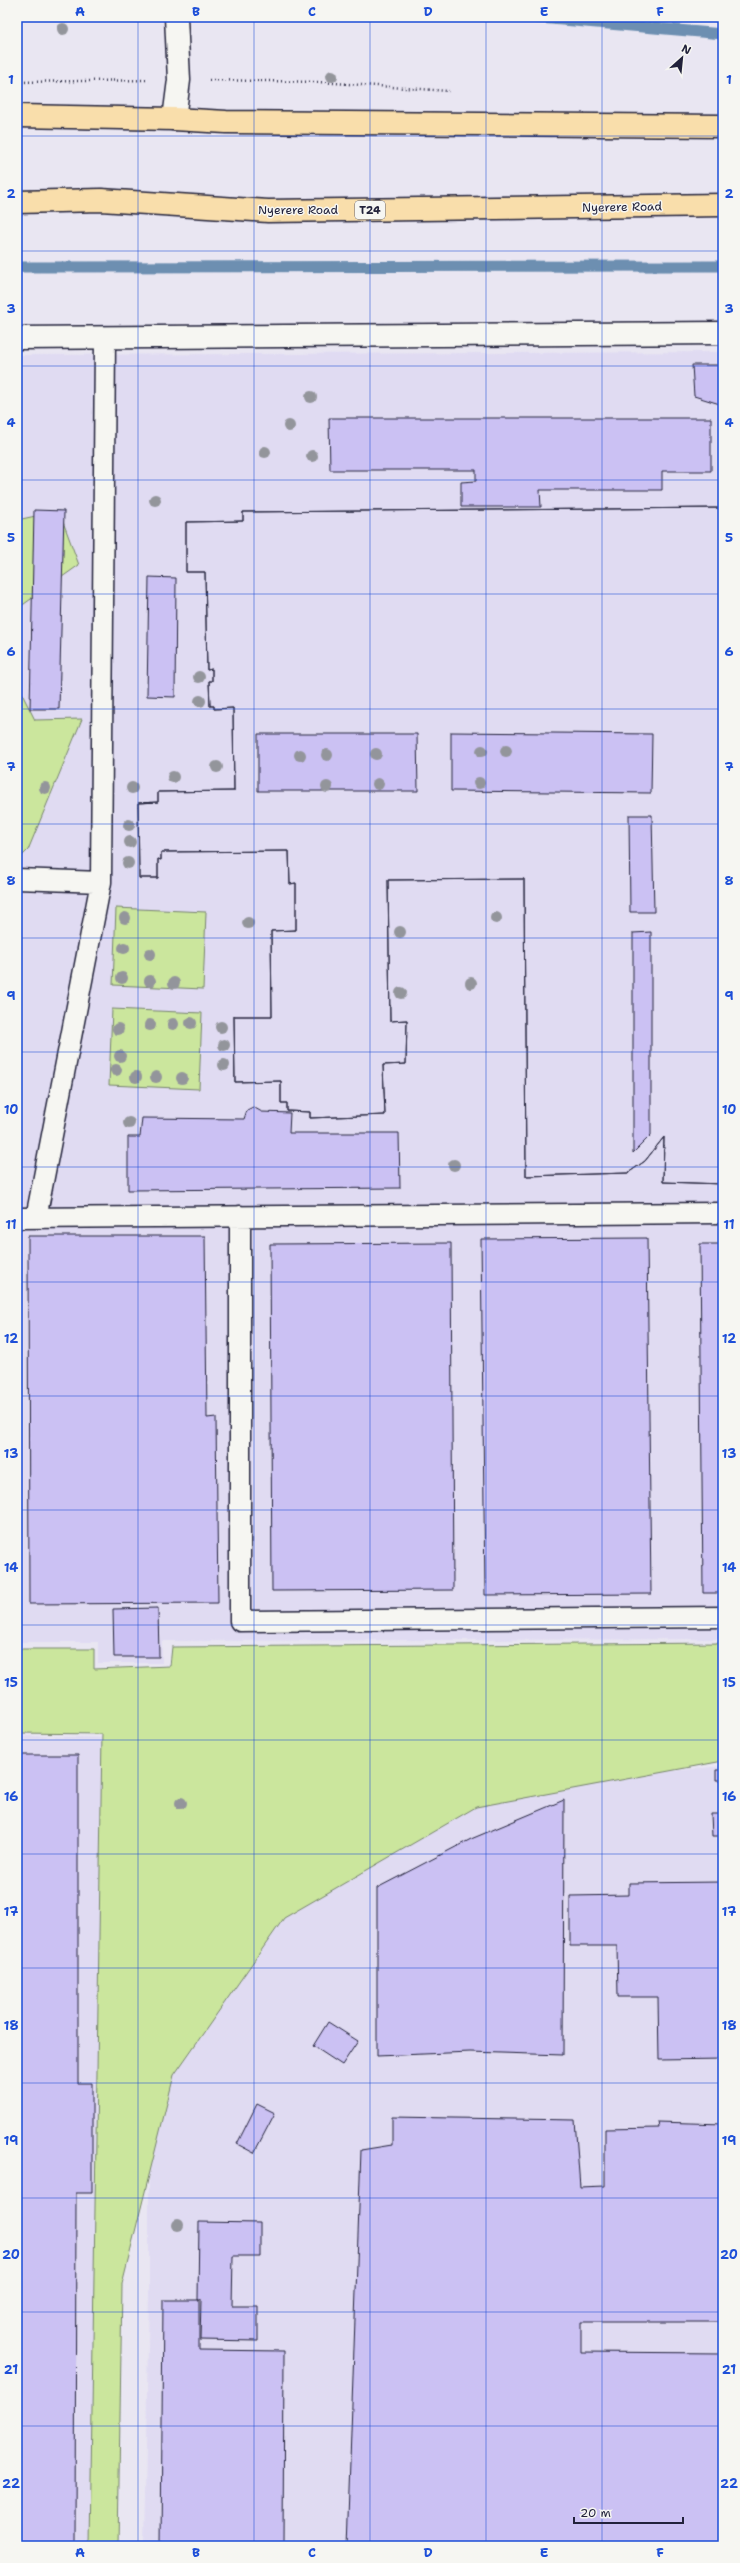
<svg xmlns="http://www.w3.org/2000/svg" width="740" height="2563" font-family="'Shantell Sans',sans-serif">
<rect width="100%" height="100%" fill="#e9e6f2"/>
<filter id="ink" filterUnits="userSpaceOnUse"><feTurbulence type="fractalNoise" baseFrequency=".025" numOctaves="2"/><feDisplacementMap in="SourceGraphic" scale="8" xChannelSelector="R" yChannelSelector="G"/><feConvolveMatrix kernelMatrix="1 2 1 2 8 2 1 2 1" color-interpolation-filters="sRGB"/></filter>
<g filter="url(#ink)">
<path fill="#e0dbf2" d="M723,352V1639L162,1641V1663H98V1642H17V355Z
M17,1736L119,1738L107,2546H17Z
M723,1766V2546H144L149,2293V2148L173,2057L282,1901L473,1790Z"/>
<path fill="#cbe69d" stroke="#76846c" d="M59,511L79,565L17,609V520Z
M17,684L35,720L82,719L28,850L17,861Z
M116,908L206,912L203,989L113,985Z
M112,1009L202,1013L199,1089L109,1085Z
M723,1643V1761L476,1807L284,1918L174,2075L122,2284L118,2546H90L102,1734L17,1733V1649H94V1669L170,1666L172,1647Z"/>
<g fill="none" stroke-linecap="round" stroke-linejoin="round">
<path stroke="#6d8fb1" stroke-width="11" d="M528,17L723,34
M17,267L723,266"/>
</g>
<path fill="#cbc1f3" stroke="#22223b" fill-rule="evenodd" d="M692,365H723V405L694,396Z
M329,418H711V471H662V490H540L541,507H461V482L476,481V470H330Z
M723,508V1184L663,1182L664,1137L645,1161L628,1173L526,1176L524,879L388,880L390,1021L407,1020L406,1064L383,1065L385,1115L310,1118V1112L287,1111V1103H281V1081L235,1082L234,1016H272L271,931L296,930V883L290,884L289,851L161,852V860L158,859V878H139L138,803L158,802V792L234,791L233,708L214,709V706H210L209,681H212V669L207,670L205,572H186V522L243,521V512ZM451,732L652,734L651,793L451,791ZM258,734H417L418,791H258ZM629,815H652L654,912H630ZM651,932V1135L633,1153V933Z
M723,508V1184L663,1182L664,1137L645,1161L628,1173L526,1176L524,879L388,880L390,1021L407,1020L406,1064L383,1065L385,1115L310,1118V1112L287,1111V1103H281V1081L235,1082L234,1016H272L271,931L296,930V883L290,884L289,851L161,852V860L158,859V878H139L138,803L158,802V792L234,791L233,708L214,709V706H210L209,681H212V669L207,670L205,572H186V522L243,521V512Z
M34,510L64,511L59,709H30Z
M149,577L176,578L175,697L147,696Z
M253,1107L262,1112L290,1113L289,1133H399L400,1188L128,1190V1137H140L142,1118L244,1119L247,1110Z
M28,1236H205L207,1418L216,1417L218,1603L29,1604Z
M647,1238L651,1594L485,1595L481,1239Z
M451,1243L453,1590L272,1591L270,1244Z
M700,1244H723V1593H703Z
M158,1608L159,1657H114L113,1609Z
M17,1755H78V2083H92V2193H76L75,2546H17Z
M716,1770H723V1780H716Z
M564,1800L563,2055L470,2052L377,2056V1888L471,1839Z
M711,1814H723V1847H720V1836H712Z
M722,1882L723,2059L659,2060L658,1997H618L617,1946H570V1896L629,1895V1883Z
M328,2022L358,2041L342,2065L313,2046Z
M257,2104L275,2113L254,2153L237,2144Z
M392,2117L575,2120L580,2187L605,2186V2129L659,2128L658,2122L723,2124V2322H581V2352L723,2353V2546H347L361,2150L392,2145Z
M199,2222L260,2223V2256H233L232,2306H258V2341L200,2340L201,2300H198Z
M163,2300H199V2350L284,2351L283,2546H161Z"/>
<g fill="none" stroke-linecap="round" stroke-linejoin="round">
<g stroke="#22223b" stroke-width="23">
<path id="service" d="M17,879L101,882
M240,1216V1621L723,1617
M17,1218L723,1213
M36,1218L101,882L105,338"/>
</g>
<g stroke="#22223b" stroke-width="25">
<path id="minor" d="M174,119L179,80L176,17
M17,338L723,333"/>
</g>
<g stroke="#22223b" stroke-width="25">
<path id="trunk" d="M17,116L174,119L226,122L723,126
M17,202L101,200L268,211L723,205"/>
</g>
<path stroke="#22223b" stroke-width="2.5" stroke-dasharray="1 3" stroke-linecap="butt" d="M209,80L319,82L449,91
M17,82L148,80"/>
<use href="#service" stroke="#f6f6f2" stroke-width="20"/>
<use href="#minor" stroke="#f6f6f2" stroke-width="22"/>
<use href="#trunk" stroke="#f9deab" stroke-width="22"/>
</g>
<g fill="#93959b">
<circle cx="63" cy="29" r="6"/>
<circle cx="332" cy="76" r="6"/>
<circle cx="311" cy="397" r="6"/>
<circle cx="289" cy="426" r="6"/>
<circle cx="265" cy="452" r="6"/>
<circle cx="312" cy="456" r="6"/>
<circle cx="155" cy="500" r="6"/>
<circle cx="199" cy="677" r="6"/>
<circle cx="200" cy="701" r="6"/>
<circle cx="482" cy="751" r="6"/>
<circle cx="506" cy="751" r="6"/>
<circle cx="376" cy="754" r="6"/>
<circle cx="300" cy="755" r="6"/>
<circle cx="327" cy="755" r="6"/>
<circle cx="217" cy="767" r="6"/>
<circle cx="173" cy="777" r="6"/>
<circle cx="479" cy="783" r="6"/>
<circle cx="378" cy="784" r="6"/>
<circle cx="327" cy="787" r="6"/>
<circle cx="45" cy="788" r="6"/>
<circle cx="132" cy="788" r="6"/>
<circle cx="129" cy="825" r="6"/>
<circle cx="130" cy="842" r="6"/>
<circle cx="128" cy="863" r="6"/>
<circle cx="125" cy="918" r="6"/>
<circle cx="496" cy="918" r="6"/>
<circle cx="248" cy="923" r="6"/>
<circle cx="400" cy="932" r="6"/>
<circle cx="124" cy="948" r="6"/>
<circle cx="150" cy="954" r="6"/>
<circle cx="122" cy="978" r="6"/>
<circle cx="150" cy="981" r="6"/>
<circle cx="174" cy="983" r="6"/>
<circle cx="471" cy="983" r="6"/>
<circle cx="401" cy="993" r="6"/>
<circle cx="191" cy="1023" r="6"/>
<circle cx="173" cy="1024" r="6"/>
<circle cx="150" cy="1025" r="6"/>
<circle cx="221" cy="1027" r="6"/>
<circle cx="118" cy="1029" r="6"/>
<circle cx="224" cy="1045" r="6"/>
<circle cx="120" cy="1056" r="6"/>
<circle cx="224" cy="1065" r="6"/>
<circle cx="116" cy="1070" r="6"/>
<circle cx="136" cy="1077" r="6"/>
<circle cx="156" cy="1077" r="6"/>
<circle cx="182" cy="1078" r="6"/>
<circle cx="129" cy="1123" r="6"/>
<circle cx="454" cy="1165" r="6"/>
<circle cx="181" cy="1803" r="6"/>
<circle cx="178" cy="2225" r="6"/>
</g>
</g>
<path fill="none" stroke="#1d4ed8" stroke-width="1" stroke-opacity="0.55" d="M138,17V2546M254,17V2546M370,17V2546M486,17V2546M602,17V2546M17,136H723M17,251H723M17,366H723M17,480H723M17,594H723M17,709H723M17,824H723M17,938H723M17,1052H723M17,1167H723M17,1282H723M17,1396H723M17,1510H723M17,1625H723M17,1740H723M17,1854H723M17,1968H723M17,2083H723M17,2198H723M17,2312H723M17,2426H723"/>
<g text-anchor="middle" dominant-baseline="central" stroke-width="3" stroke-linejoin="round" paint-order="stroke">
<rect fill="#f6f6f2" stroke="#626272" stroke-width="1" x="355" y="201" width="30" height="18" rx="3"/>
<g font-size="11" font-weight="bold" fill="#22223b">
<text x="370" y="210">T24</text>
</g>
<g font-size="12" fill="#22223b" stroke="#f6f6f2">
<text transform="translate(622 207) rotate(-1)">Nyerere Road</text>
<text x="298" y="210">Nyerere Road</text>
</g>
</g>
<rect width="740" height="2563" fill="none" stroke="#f6f6f2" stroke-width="44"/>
<g transform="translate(682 58) rotate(27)" stroke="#f6f6f2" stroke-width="3" paint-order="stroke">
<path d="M0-3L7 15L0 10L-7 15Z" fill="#22223b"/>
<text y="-6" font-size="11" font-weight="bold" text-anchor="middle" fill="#22223b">N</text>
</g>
<path d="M574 2517v6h109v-6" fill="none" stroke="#22223b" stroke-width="2"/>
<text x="580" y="2517" font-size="12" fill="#22223b" stroke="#f6f6f2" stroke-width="3" paint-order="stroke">20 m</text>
<rect x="22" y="22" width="696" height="2519" fill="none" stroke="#1d4ed8" stroke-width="1.5"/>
<g font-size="13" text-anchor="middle" font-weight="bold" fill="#1d4ed8">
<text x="80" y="16">A</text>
<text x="196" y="16">B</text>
<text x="312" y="16">C</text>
<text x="428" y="16">D</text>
<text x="544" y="16">E</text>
<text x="660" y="16">F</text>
<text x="11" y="84">1</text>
<text x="729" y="84">1</text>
<text x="11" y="198">2</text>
<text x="729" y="198">2</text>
<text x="11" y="313">3</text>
<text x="729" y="313">3</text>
<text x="11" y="427">4</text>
<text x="729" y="427">4</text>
<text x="11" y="542">5</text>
<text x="729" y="542">5</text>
<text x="11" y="656">6</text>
<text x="729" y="656">6</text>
<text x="11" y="771">7</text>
<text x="729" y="771">7</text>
<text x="11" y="885">8</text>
<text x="729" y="885">8</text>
<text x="11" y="1000">9</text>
<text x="729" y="1000">9</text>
<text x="11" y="1114">10</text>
<text x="729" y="1114">10</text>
<text x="11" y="1229">11</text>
<text x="729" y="1229">11</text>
<text x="11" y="1343">12</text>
<text x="729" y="1343">12</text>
<text x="11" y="1458">13</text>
<text x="729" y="1458">13</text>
<text x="11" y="1572">14</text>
<text x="729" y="1572">14</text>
<text x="11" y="1687">15</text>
<text x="729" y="1687">15</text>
<text x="11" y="1801">16</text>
<text x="729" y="1801">16</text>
<text x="11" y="1916">17</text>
<text x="729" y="1916">17</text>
<text x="11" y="2030">18</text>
<text x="729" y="2030">18</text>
<text x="11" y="2145">19</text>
<text x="729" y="2145">19</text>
<text x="11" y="2259">20</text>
<text x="729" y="2259">20</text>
<text x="11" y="2374">21</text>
<text x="729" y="2374">21</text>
<text x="11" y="2488">22</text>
<text x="729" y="2488">22</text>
<text x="80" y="2557">A</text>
<text x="196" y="2557">B</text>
<text x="312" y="2557">C</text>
<text x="428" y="2557">D</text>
<text x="544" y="2557">E</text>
<text x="660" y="2557">F</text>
</g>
</svg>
